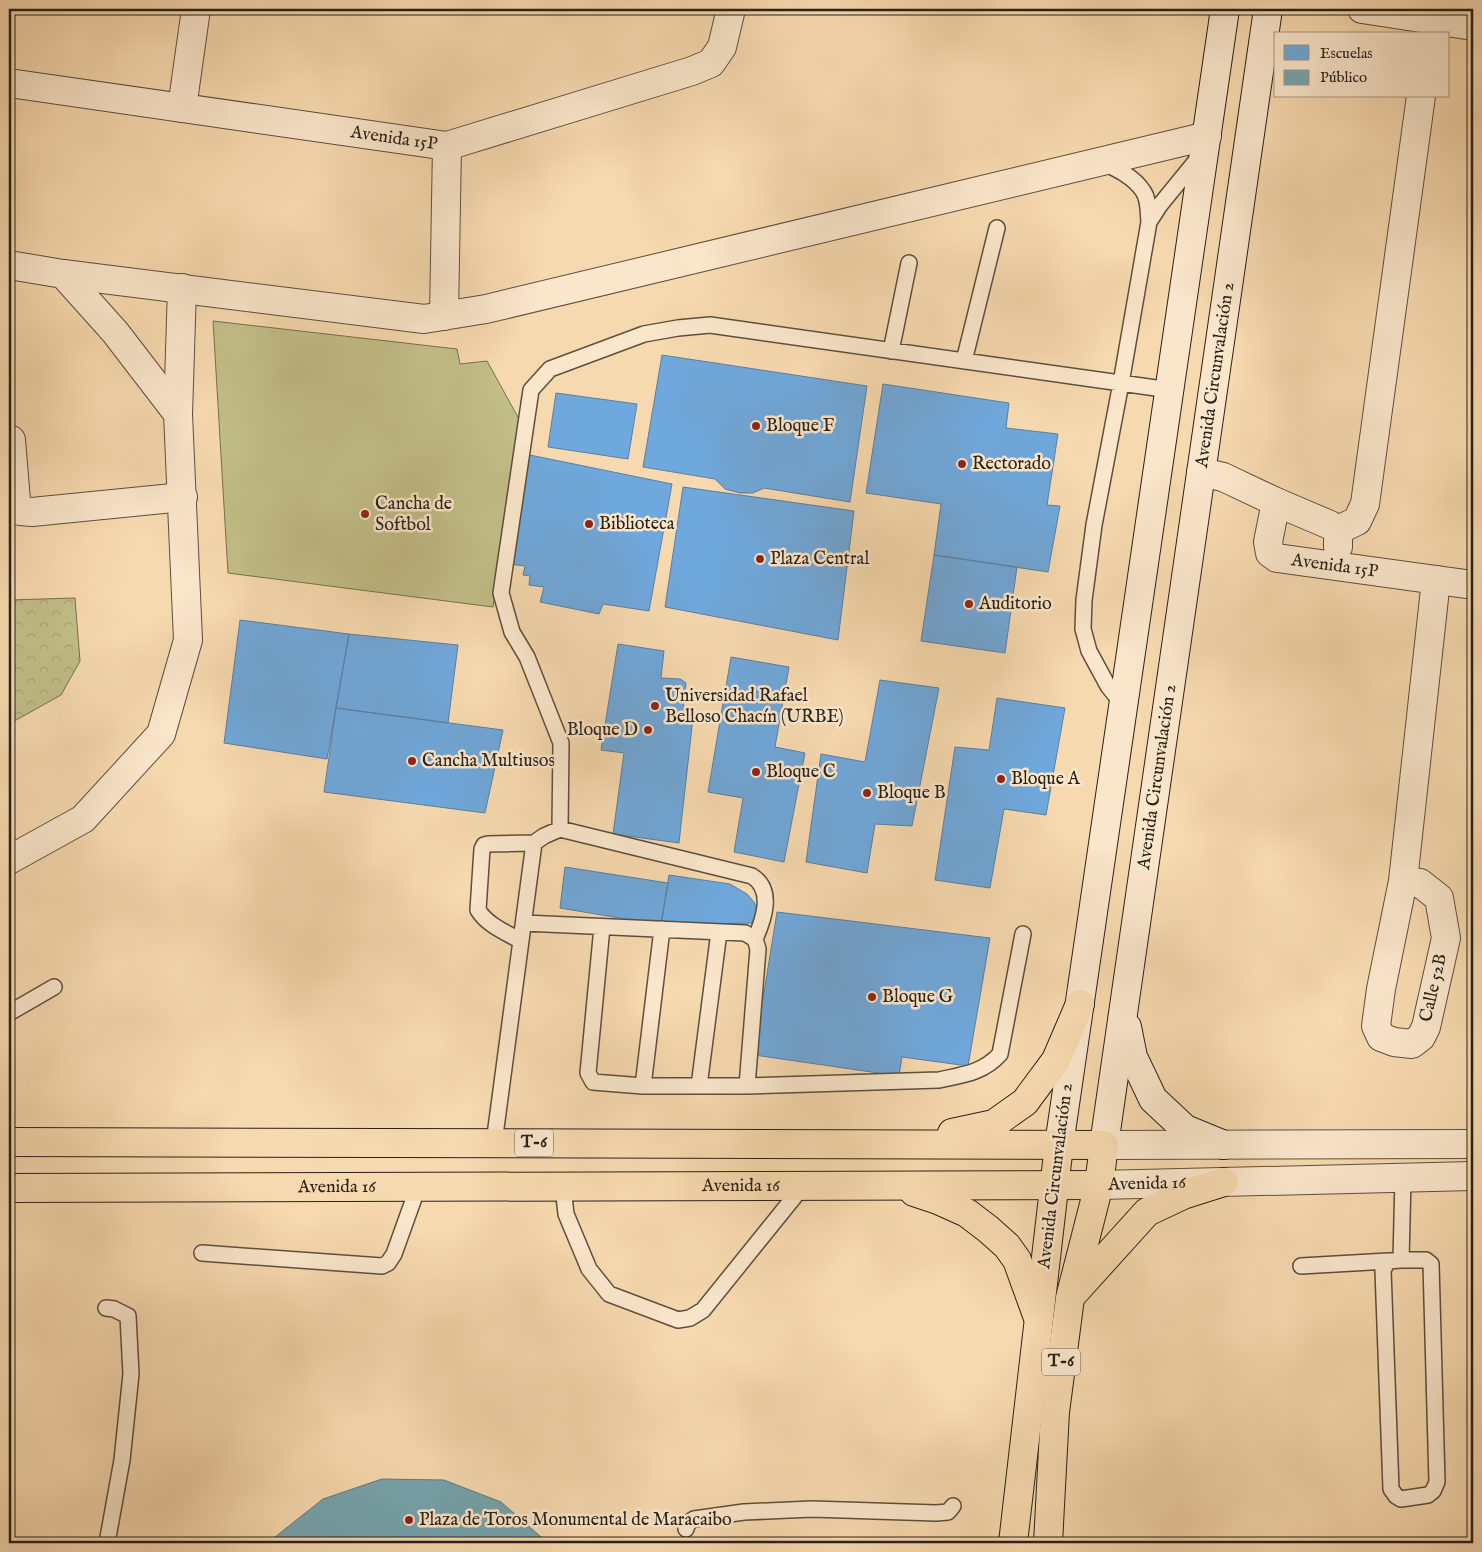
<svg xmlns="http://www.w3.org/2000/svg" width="1482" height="1552" font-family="'IM FELL English',serif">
<defs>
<pattern id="forest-crowns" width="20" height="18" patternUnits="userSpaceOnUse" patternTransform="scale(1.25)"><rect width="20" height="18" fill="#c2be87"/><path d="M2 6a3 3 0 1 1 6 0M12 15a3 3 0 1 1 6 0" fill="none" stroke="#a7a374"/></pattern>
</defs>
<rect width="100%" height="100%" fill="#f7d9af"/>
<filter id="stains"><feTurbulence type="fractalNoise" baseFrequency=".004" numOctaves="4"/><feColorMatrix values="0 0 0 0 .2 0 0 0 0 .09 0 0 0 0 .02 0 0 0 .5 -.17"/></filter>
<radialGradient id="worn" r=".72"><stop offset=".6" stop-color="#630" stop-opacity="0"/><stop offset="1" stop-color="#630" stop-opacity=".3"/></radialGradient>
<path fill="#c2be87" stroke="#767050" d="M213,321L457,349L460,364L487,361L519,419L493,607L228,573Z"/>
<path fill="url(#forest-crowns)" stroke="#767050" d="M75,598L80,661L61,695L9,724V600Z"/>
<path fill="#6fa8dc" stroke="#5a80a1" d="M662,355L867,386L850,502L764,488L753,493H740L725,489L715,479L643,467Z
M883,384L1009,403L1006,428L1058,434L1047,505L1060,506L1048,572L934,555L941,504L866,493Z
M556,393L637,404L628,459L548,447Z
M525,454L672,484L649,611L603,604L599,614L540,602L544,587L529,585L530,576L523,575L525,566L508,564Z
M683,487L854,511L838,640L665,607Z
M934,555L1017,567L1005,653L921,641Z
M240,620L349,634L327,759L224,743Z
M349,634L458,645L448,723L336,708Z
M618,644L664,651L661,678L680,679L686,683L683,710L694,709L679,843L613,834L624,753L601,750Z
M731,657L789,667L775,747L805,753L784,862L734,852L743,798L708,792Z
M880,680L939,688L912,826L875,824L867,873L806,862L821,754L865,762Z
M997,698L1065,708L1046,815L1004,809L990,888L935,880L955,747L989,750Z
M336,708L503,730L485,813L324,792Z
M565,867L668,883L661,925L560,908Z
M669,875L730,884L747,894L754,902L757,910L756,923L661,925Z
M777,912L990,938L968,1066L902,1057L899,1076L754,1055Z"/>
<path fill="#76a5af" stroke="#5f7d82" d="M382,1479L444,1480L501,1502L548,1543H271L275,1537L323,1499Z"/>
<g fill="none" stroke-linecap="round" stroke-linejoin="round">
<g stroke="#5c4f3e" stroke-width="18">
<path id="service" d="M1102,162C1117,169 1134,177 1143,191C1149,199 1148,213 1149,222
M891,351L909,263
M964,361L997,228
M1124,706L1108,686L1089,651L1083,629L1084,600L1094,525L1121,383L1149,222L1160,205L1200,156
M560,829L561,743L527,657L512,632L501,593L531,390L550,369L644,334L678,328L710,325L1170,390
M524,923L745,933L755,939L758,949L747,1086
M602,927L588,1073L593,1082L643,1086H747L939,1080C962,1075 983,1073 1000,1054L1023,934
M521,941C507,933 487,925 478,910L482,849L484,845L488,844L534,843
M9,1013L54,987
M643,1086L662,929
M699,1086L719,932
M494,1143L534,843L544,836L560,829L752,876C774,890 764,919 755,939
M563,1187L566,1214L589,1269L609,1294L678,1320L690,1318L703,1310L803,1186
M202,1253L382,1266L388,1263L394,1254L418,1187
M1401,1260H1426L1431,1264L1437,1482L1433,1491L1428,1495L1401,1499L1396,1496L1391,1489L1383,1270L1388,1261Z
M1401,1260L1403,1178
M1301,1266L1388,1261
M106,1308L114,1309L128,1316L131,1374L122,1460L107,1543
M686,1529L688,1523L694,1519L744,1512L812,1509L936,1513L948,1512L953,1506"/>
</g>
<g stroke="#5c4f3e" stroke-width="30">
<g id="minor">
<path d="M1362,9L1473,26"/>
<path id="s1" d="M9,83L447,146L692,71L711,63L722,47L731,9"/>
<path d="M182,108L196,9"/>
<path d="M9,265L63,274L115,332L178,414L188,640L161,734L83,819L9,860"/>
<path d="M63,274L424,319L486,309L1207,136"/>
<path d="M444,316L447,146"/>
<path d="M178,414L182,288"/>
<path d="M11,440L16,501L20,511L32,512L183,497"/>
<path id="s2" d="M1201,472L1223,477L1276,502L1268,542L1270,553L1277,558L1473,585"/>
<path d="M1276,502L1330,525L1338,530V547"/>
<path d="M1338,530L1357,521L1365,504L1421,96"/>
<path d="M1403,881L1420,883L1439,898L1446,938L1426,1027L1421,1037L1412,1044L1394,1042L1381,1037L1376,1026L1381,989L1403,881L1436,580"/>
</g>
</g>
<g stroke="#5c4f3e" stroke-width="30">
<g id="tertiary">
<path d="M1104,1145L1473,1144"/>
<path id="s3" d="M1099,1185L1473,1176"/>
</g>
</g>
<g stroke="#292118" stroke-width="30">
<g id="secondary">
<path d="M1127,1027L1133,1057L1153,1099L1185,1129L1224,1145"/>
<path d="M1059,1145L1225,9"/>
<path id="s4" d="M1104,1145L1268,9"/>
</g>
</g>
<g stroke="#292118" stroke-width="30">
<g id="trunk">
<path d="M952,1133L994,1124L1025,1102L1056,1060L1080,1004"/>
<path d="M9,1142L1104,1145L1099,1185L1070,1298L1055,1412L1048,1543"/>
<path id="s5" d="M9,1188L1099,1185"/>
<path d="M914,1192L938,1200L967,1213L988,1229L1007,1246L1017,1260L1037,1315"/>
<path d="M1072,1295L1147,1212L1183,1195L1224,1182"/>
<path d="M1013,1543L1059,1145"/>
</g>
</g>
<use href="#service" stroke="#fae6cb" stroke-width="15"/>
<use href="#minor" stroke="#fae6cb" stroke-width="28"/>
<use href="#tertiary" stroke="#fae6cb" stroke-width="28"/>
<use href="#secondary" stroke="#fae6cb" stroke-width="28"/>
<use href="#trunk" stroke="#f7d9af" stroke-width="28"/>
</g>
<g fill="#8f2418" stroke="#fae6cb" stroke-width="2">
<circle cx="756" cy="426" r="5"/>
<circle cx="962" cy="464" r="5"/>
<circle cx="365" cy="514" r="5"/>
<circle cx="589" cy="524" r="5"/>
<circle cx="760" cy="559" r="5"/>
<circle cx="969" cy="604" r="5"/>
<circle cx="655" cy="706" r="5"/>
<circle cx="648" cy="730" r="5"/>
<circle cx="412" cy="761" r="5"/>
<circle cx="756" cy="772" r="5"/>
<circle cx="1001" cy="779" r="5"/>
<circle cx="867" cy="793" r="5"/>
<circle cx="872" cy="997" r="5"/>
<circle cx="409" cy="1520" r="5"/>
</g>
<g text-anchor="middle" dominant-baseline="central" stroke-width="5" stroke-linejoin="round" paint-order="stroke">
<g fill="#fae6cb" stroke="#685c4e" stroke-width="1">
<rect x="515" y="1129.5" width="38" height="27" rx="4"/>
<rect x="1042" y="1348.5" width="38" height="27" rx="4"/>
</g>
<g font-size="16" font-weight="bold" fill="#292118">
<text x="534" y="1143">T-6</text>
<text x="1061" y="1362">T-6</text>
</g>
<g font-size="18" fill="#292118" stroke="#fae6cb">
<text stroke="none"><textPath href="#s1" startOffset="389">Avenida 15P</textPath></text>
<text stroke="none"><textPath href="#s4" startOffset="778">Avenida Circunvalación 2</textPath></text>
<text stroke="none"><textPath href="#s2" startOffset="200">Avenida 15P</textPath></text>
<text stroke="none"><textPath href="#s4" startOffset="372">Avenida Circunvalación 2</textPath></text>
<text transform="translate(1434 988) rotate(-77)">Calle 52B</text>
<text transform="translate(1056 1176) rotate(-83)">Avenida Circunvalación 2</text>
<text stroke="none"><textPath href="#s3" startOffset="48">Avenida 16</textPath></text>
<text stroke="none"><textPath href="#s5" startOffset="732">Avenida 16</textPath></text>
<text stroke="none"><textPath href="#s5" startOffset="328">Avenida 16</textPath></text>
</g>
<g font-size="18" fill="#292118" stroke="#fae6cb" text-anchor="start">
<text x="766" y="426">Bloque F</text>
<text x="972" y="464">Rectorado</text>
<text x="375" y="504">Cancha de<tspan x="375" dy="21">Softbol</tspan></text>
<text x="599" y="524">Biblioteca</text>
<text x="770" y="559">Plaza Central</text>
<text x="979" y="604">Auditorio</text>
<text x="665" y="696">Universidad Rafael<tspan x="665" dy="21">Belloso Chacín (URBE)</tspan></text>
<text x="638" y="730" text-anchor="end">Bloque D</text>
<text x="422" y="761">Cancha Multiusos</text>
<text x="766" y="772">Bloque C</text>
<text x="1011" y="779">Bloque A</text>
<text x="877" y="793">Bloque B</text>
<text x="882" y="997">Bloque G</text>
<text x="419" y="1520">Plaza de Toros Monumental de Maracaibo</text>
</g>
</g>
<rect width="1482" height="1552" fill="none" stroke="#f7d9af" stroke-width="30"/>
<rect x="10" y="10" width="1462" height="1532" fill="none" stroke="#292118" stroke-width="2.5"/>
<rect x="15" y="15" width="1452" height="1522" fill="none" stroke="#292118"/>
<rect x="1274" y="32" width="175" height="65" fill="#fae6cb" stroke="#a69783"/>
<rect x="1284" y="45" width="25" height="15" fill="#6fa8dc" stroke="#a69783"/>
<text x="1320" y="58" font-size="15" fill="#292118">Escuelas</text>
<rect x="1284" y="70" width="25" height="15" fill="#76a5af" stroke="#a69783"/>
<text x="1320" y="82" font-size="15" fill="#292118">Público</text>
<rect width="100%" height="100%" filter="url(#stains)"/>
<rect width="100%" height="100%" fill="url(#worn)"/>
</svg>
